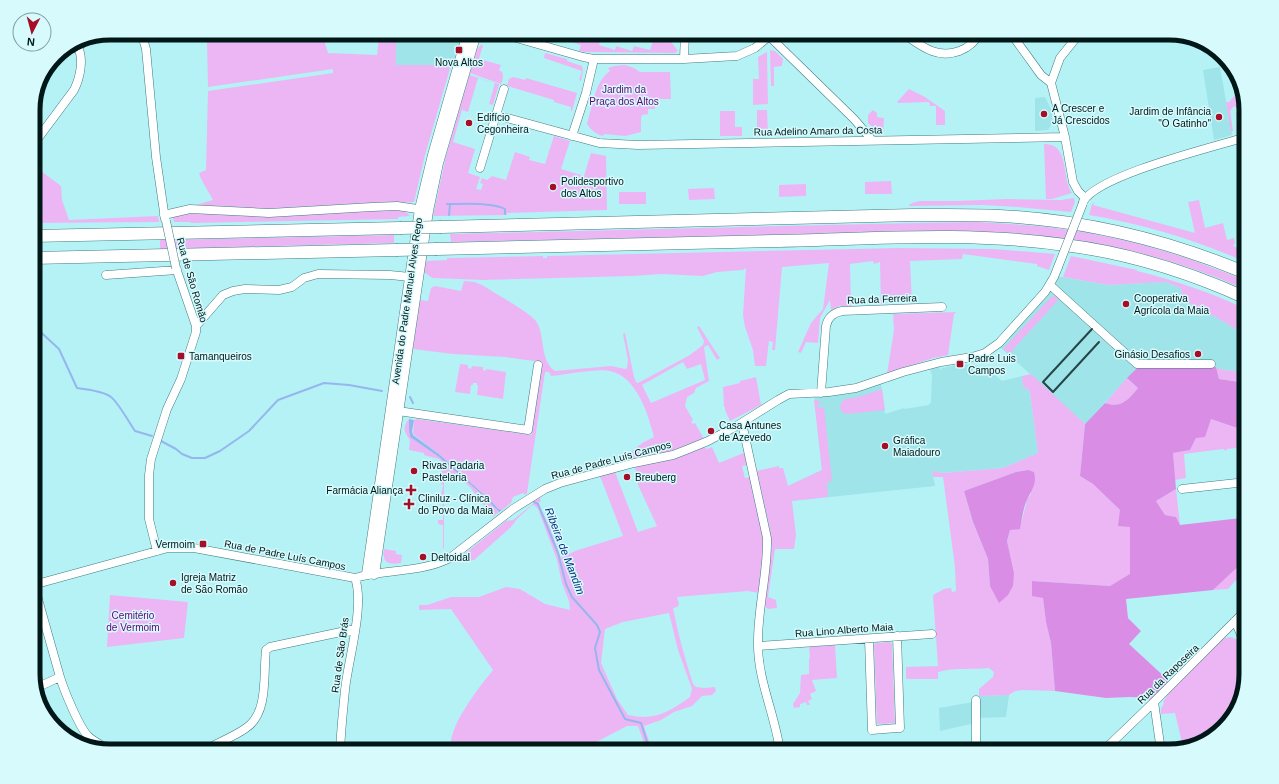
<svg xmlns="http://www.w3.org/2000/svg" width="1279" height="784" font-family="Arial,sans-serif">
<rect width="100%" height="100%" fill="#b5f2f6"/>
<path fill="#9ee4e9" d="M396,33H467L458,65H396Z
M1220,67L1232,135L1214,140L1203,70Z
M1045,97L1052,111V123L1048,130L1035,131V98Z
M1056,276L1108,285L1165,282L1181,288L1182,299L1210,315L1214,316L1246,335V372L1223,370L1216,367H1138L1085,424L998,345Z
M939,363L940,370L942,368L960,364L977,366L989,370L1002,381L1022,376L1023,387L1028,389L1030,393L1038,453L1003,468L942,473L932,471L935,486L791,501L788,486L822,470L814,394L881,383L885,414L904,408L905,409L929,405L931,402L932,375L929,366Z
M1009,695L1006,717L977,718V696Z
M973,702L975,723L940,731L939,708Z
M1233,706L1236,709V713L1207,741H1205L1201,737Z"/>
<path fill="#ecb6f4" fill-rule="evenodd" d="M145,33H267V42H296L304,33H322L328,53L377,55L379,36L353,33H396V65H451L425,155L414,202L270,210L192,206L213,200C208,190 202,183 199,173L206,170L208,91L333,73V69L208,87L207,40L149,38Z
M539,33H555L583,41L585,33H603L599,45L615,50L616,46L632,51L634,46L650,50L656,33H664L678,51L675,53L585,52L579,51L581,45Z
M481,45H483L479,59L501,65L499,70C505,73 503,78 501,84L470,73L477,49Z
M770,50L775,51L783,59L782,66L774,67V86H771Z
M767,52L768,104L753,105V79H759L758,57Z
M545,53L567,59V61L582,66L583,71L581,81L579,80L582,71L544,58Z
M625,65L634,68L640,72H670L671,99H659V106H655V109H648V114L642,115L641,118V132L625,136L604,134L603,136C596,134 591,130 587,124C592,107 595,81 610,71L608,68L614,66Z
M469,75L499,84L493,105L489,104L495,83L478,78L468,112L462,110L453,142L475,149L468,173L480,177L476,189L481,190L483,184L480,183L482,178L487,180L492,176L506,180L515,152L530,157L529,160L545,164L554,136L570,141L561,169L584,176L591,153L606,156L607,210L507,213V215L433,216L446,156Z
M513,77L525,80L526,78L577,93L572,111H571V107L554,102V100L507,86L509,79Z
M909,89L925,97L945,111V125H936V106H930L929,102L898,103L897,102Z
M1236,94L1245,103L1246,123L1238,126L1236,113L1238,109L1234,106L1230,111L1233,131L1231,132L1226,102H1229Z
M757,110H767L768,135H757Z
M873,110L877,113V117L884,118L883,133H879L868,123V115Z
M720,111H735V127H742V136H720Z
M1044,144C1070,143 1061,177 1072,193L1052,199H1046Z
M33,165L61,186L62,200L69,220L158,216L159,222L33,223Z
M891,181L892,194H865V182Z
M806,184V196L779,197V185Z
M714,188L715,199L689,200L688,189Z
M619,192H646V204H619Z
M1074,198L1075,202L1071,212L1017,207L983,205L908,206L912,203L920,201H956L1007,199L1061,200Z
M1199,200L1205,228L1223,223L1227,240L1234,238L1235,243L1233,246L1246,252V262C1196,240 1143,224 1089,215L1092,204L1095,202L1093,205L1195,233L1188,202Z
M394,208L405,211L410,216L398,217V219L191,223L190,222H174L173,217L182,213Z
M978,222C1006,224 1034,225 1062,229C1126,237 1187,256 1246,281V290C1150,246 1051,232 946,231L451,242L450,234L914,223Z
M394,235V243L160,249V240Z
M899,248L994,249L1055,254L1049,270L1037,266V264L963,254L962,259L910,261L912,303H907V298H886L885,304H881L880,262L874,264L873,261L850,264L851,306H839L831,310L830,300L820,318L818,343L806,342L801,353L798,352L811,323L823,309L829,263L782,267L775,350H772L773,342L769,341L766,366H755L753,350L745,327L743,315L746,268L743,270L717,272L703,276L661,274L633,276L483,280L432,278L424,272L426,261L447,260V258L543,256V258H547V256Z
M1071,256L1137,270V271C1174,280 1212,293 1246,309V335L1214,316L1210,315L1182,299L1181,288L1165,282L1108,285L1063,277Z
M464,281L475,282L482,285C494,293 528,311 536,321C546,336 539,360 555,371L611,366L625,369L627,368L628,360L623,334L625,333L634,377L636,382L638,383L690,355L703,345L704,341L697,327L699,326L720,358L717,360L708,345L704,347L709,381L696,388L694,393L687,397L685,406L693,420L691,422L693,424L695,423L704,439L671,451L617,461L629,454L642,443L654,437C648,414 637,377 610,371C599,368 564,375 551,376L549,372H545L527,493L525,495L523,493L513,497L511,503L502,510H498L492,502L440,455L413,434L414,420L417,419L531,435L541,362L505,357L453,354L413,349L420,300L428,301L431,288L435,286L461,291ZM683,362L687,369L701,364L705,380L651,403L642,385Z
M1057,296L1059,299L1009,354L1003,349L1051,297Z
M956,312L954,314L948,355L933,358L887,374L894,330L893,314Z
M460,364L468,365V368L471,369L472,366L483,367V370L486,371V369L506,372L503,399L477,395L478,386L477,385V383H473V385H471L470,394L455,392Z
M1216,367L1223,370L1246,372V383L1219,379Z
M1031,374L1085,424L1080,476L1093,484L1120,510L1130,527V575L1110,586L1032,581L1043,598L1046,622L1051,643L1055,691L1023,690L1015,691L1009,695L979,696V689L993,677L994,672L989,668C972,670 956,667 938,672V679H906V667L938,666L933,595L944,589L951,588L952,592L956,591L955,567L943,477H933L932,471L943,473L1003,468L1038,453L1030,393L1028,389L1023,387L1022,376ZM1028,470L1031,494L1027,500L1020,528L1010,530L1007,541L1014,573L990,586L988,559L973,522L964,491L1016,472Z
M756,377L761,405L730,421L725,410V407H724L723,387L740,383V381Z
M1127,378L1138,388C1129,399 1121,409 1105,403Z
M882,389L885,410L847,414C841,413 839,409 841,403L845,399L858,397Z
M814,400L819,401L821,403L818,404L819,408L824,407L832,481L827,482L828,497L792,501L796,535L794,549H775L768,597L776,600L777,608L768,609L764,606L771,550L772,549L769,525L756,471L779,466V468H783L788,486L822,470Z
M409,419V430L410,437L439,457L479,492L499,512L493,517L470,487L462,480L457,483L453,478L450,480L444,473V548H443V525L438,524V520H443V514L442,513L443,503L440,502L443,485L440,482L443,462L439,459L424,455V453L409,450L410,440C404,432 402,428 409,419Z
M1211,419L1246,431V447L1227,449L1226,451L1223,449L1184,454L1186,478L1175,480L1173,453L1190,450L1196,438Z
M704,447L707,449L712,447L719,463L746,452L748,465L742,466L745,478L751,477L764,542L759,593L748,591L677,597L679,604L677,607L673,608C678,634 685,659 693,684L696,687L705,688L715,687L716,691L712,695L702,696L692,706L674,712L661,720L644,726L652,750L651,751H647L638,726H627L579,751H452C444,731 480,686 493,670L451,609L419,610V605H427L451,597H479L506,587L520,589L545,604L570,610L569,601L562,583L557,560L538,509L534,505L531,506L517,519L511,527L474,560L453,563L506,521L513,520L534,503L532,502L539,496L541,501L538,503L549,525L561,558L575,551L623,536L600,476L615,472L638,532L657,526L638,485L635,466ZM669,613L678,650L692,689L690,697C669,712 655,721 628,715L617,699L601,663L605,629L623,622Z
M1176,489L1180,525L1176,517L1165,515L1156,501Z
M384,549L396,551V554L402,555L401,563C388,565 382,563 384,549Z
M1236,567L1246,576V583L1239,577L1228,589L1213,590Z
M110,595L188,602L184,638L107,647Z
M1231,637L1238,640L1246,656V674L1239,700L1194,744L1183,747L1175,713L1161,714V709L1164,703L1163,702L1170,691L1221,639Z
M890,642L892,644L895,722L894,723L878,724L877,723L874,645L876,643Z
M835,645L837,678L812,680L816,691L810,694L812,699L808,701L810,705H807L806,702L800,704V707L794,708L793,704L800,693L801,675L809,674V658H810L809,647Z"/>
<path fill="#d98de5" d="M1138,367H1216L1219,379L1246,383V431L1211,419L1205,437L1196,438L1190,450L1173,453L1176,489L1156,501L1165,515L1176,517L1180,525L1241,518L1246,545V559L1213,590L1126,599L1128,618L1141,631L1129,644L1169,681L1150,700C1138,695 1119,698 1106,698C1089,696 1072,693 1055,691L1051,643L1046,622L1043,598L1032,596V581L1110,586L1130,574V527L1118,526L1120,510L1093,484L1080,476L1085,424L1105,403C1121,409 1129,399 1138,388L1127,378Z
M1028,470L1034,472C1037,484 1032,489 1027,500C1023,508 1022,519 1020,529L1010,530L1007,541L1014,573L1013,586L1008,595L999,603L990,586L988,559L973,522L964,491L1016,472Z"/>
<path fill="#96b6ee" d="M409,419L414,420L412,431L413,435L440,455L492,502L498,509L502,510L499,512L479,492L439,457L410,437L409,430Z"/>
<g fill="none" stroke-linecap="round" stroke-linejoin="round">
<path stroke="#96b6ee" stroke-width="2" d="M447,204C462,204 493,202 505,209V214
M449,215L450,204
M33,325L59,349L77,388C85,389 105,392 111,397C118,402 130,424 135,431L152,436
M410,397L413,403
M161,441L176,449L182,454L192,458H205L220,451L249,431L278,400L324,383L349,385L382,391
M534,502L538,504L558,553L566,584L572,597L597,625L600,632L595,648L599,670L625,719L641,723L650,751"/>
<g stroke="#417c80" stroke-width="9">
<path id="minor" d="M139,33L144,42L146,49L156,157L165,219
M499,33L583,57L594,59H684L737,56L755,48L773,33
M902,33C912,39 921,47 932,51C950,58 971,50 980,33
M1005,33L1015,39L1041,75L1051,83
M1080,33L1060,58L1051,83L1065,137L1073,182L1078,191L1085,198
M770,37L854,119L872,140
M63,50L78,47L90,37
M684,59L685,33
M496,115L504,89
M572,136L586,93L594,59
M33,145L74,90C80,78 84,60 78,47
M480,168L496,115L599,143L638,145L1065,137
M1083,202C1097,175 1214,147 1246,137
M164,215L190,209L269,213L372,207L397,206L424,210
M106,275L177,270
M1050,285L1137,364H1211
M196,326L223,295L233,291L245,289L279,290L292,287L304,278L318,274L390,275L410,277
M821,393L826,326C828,317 833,313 842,311L942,307
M398,411L528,430L538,365
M742,423L767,538C768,572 758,606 758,641C757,679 775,714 780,751
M1182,489L1246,482
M157,551L149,519V475L151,459L167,409L181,379L196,332V326L176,268
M33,585L168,548H194L355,578C386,569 421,573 450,558L513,509L545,489L560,483L634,463L673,455L686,450L708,441L735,427L778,400L789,394L829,392L856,388L903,372L941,362L972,357L985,353L999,343L1045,292L1054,277L1058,267
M34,585L60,677L36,688
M1235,621L1246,646
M869,639L872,730L897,728H900L897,636
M758,646L932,634
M60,677C64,690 79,727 88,736C94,742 104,746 111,751
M976,700V751
M1154,702L1161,751
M205,751L210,747C222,741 235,736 246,728C269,713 263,674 266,650L270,647L355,629
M340,751C341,731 343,710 345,690C348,660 365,606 355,578
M1103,751L1154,702L1246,610"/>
</g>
<g stroke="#417c80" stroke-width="11">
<path id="major" d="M367,574L420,209L433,155L468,33
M374,574L428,211L438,163L476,33"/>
</g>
<g stroke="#417c80" stroke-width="13">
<path id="highway" d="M441,227L913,215C948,215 982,214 1017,217C1096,223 1172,242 1246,273
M33,236L400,228
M437,249C550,247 662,244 774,241C871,239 969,231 1065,245C1128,253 1189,272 1246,298
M33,258L396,250"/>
</g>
<use href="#minor" stroke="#fff" stroke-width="8"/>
<use href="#major" stroke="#fff" stroke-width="10"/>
<use href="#highway" stroke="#fff" stroke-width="12"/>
<path stroke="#264547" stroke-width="2" d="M1092,329L1043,382L1053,392L1099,342"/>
<g stroke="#417c80" stroke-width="9" stroke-linecap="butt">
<path id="minor-bridge" d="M166,221L176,268
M1058,267L1083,203"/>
</g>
<g stroke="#417c80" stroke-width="13" stroke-linecap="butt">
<path id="highway-bridge" d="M400,228L441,227
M396,250L437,249"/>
</g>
<use href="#minor-bridge" stroke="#fff" stroke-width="8"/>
<use href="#highway-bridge" stroke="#fff" stroke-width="12"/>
</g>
<g fill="#a60d27" stroke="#d7fafd" stroke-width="1.5">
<rect x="455" y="46" width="8" height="8" rx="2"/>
<circle cx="1044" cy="114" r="4"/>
<circle cx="1219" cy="117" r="4"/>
<circle cx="469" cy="123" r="4"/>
<circle cx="553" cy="187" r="4"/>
<circle cx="1126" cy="304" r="4"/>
<circle cx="1198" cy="354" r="4"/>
<rect x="177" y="352" width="8" height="8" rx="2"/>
<rect x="956" y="360" width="8" height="8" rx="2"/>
<circle cx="711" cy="431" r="4"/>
<circle cx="885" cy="446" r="4"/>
<circle cx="414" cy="471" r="4"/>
<circle cx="627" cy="477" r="4"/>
<path d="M409 484h4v4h4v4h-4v4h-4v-4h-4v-4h4z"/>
<path d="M407 498h4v4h4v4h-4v4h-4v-4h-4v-4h4z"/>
<rect x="199" y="540" width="8" height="8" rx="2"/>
<circle cx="423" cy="557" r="4"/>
<circle cx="173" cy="583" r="4"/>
</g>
<g text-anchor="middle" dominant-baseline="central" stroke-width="3" stroke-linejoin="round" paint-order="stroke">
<g font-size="10" fill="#001718" stroke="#d7fafd" text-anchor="start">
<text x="459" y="62" text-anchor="middle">Nova Altos</text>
<text x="1052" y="108">A Crescer e<tspan x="1052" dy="12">Já Crescidos</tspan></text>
<text x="1211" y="111" text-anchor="end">Jardim de Infância<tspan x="1211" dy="12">"O Gatinho"</tspan></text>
<text x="477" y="117">Edifício<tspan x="477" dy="12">Cegonheira</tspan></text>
<text x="561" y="181">Polidesportivo<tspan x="561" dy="12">dos Altos</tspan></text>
<text x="1134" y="298">Cooperativa<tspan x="1134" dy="12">Agrícola da Maia</tspan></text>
<text x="1190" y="354" text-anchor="end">Ginásio Desafios</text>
<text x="189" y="356">Tamanqueiros</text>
<text x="968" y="358">Padre Luis<tspan x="968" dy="12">Campos</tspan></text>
<text x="719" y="425">Casa Antunes<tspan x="719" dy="12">de Azevedo</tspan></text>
<text x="893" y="440">Gráfica<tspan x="893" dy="12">Maiadouro</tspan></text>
<text x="422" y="465">Rivas Padaria<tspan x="422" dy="12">Pastelaria</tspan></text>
<text x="635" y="477">Breuberg</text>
<text x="403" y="490" text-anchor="end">Farmácia Aliança</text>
<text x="418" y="498">Cliniluz - Clínica<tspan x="418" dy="12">do Povo da Maia</tspan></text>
<text x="195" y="544" text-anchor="end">Vermoim</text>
<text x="431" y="557">Deltoidal</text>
<text x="181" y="577">Igreja Matriz<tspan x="181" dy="12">de São Romão</tspan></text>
</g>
<g font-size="10" fill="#660075" stroke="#d7fafd">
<text x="624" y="89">Jardim da<tspan x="624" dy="12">Praça dos Altos</tspan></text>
<text x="133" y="615">Cemitério<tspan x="133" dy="12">de Vermoim</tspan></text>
</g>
<g font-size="10" fill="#001718" stroke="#d7fafd">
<text transform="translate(818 131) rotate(-1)">Rua Adelino Amaro da Costa</text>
<text transform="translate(192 280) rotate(74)">Rua de São Romão</text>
<text transform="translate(882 299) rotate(-2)">Rua da Ferreira</text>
<text transform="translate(407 301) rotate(-82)">Avenida do Padre Manuel Alves Rego</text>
<text transform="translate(611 460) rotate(-15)">Rua de Padre Luís Campos</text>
<text transform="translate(285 555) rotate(11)">Rua de Padre Luís Campos</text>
<text transform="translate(844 630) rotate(-4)">Rua Lino Alberto Maia</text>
<text transform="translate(340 655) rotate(-82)">Rua de São Brás</text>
<text transform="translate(1168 674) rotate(-44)">Rua da Raposeira</text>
</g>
<g font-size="11" font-style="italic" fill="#022b7a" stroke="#d7fafd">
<text transform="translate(565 551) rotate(69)">Ribeira de Mandim</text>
</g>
</g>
<path d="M0 0H1279V784H0ZM110 40H1169A70 70 0 0 1 1239 110V674A70 70 0 0 1 1169 744H110A70 70 0 0 1 40 674V110A70 70 0 0 1 110 40Z" fill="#d7fafd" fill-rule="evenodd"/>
<path fill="none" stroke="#001718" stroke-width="5" d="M110 40H1169A70 70 0 0 1 1239 110V674A70 70 0 0 1 1169 744H110A70 70 0 0 1 40 674V110A70 70 0 0 1 110 40Z"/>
<g transform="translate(32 32) rotate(186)"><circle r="19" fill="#d7fafd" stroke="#819fa1"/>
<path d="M0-3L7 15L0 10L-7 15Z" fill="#a60d27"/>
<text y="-6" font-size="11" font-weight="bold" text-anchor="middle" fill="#001718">N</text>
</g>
</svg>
